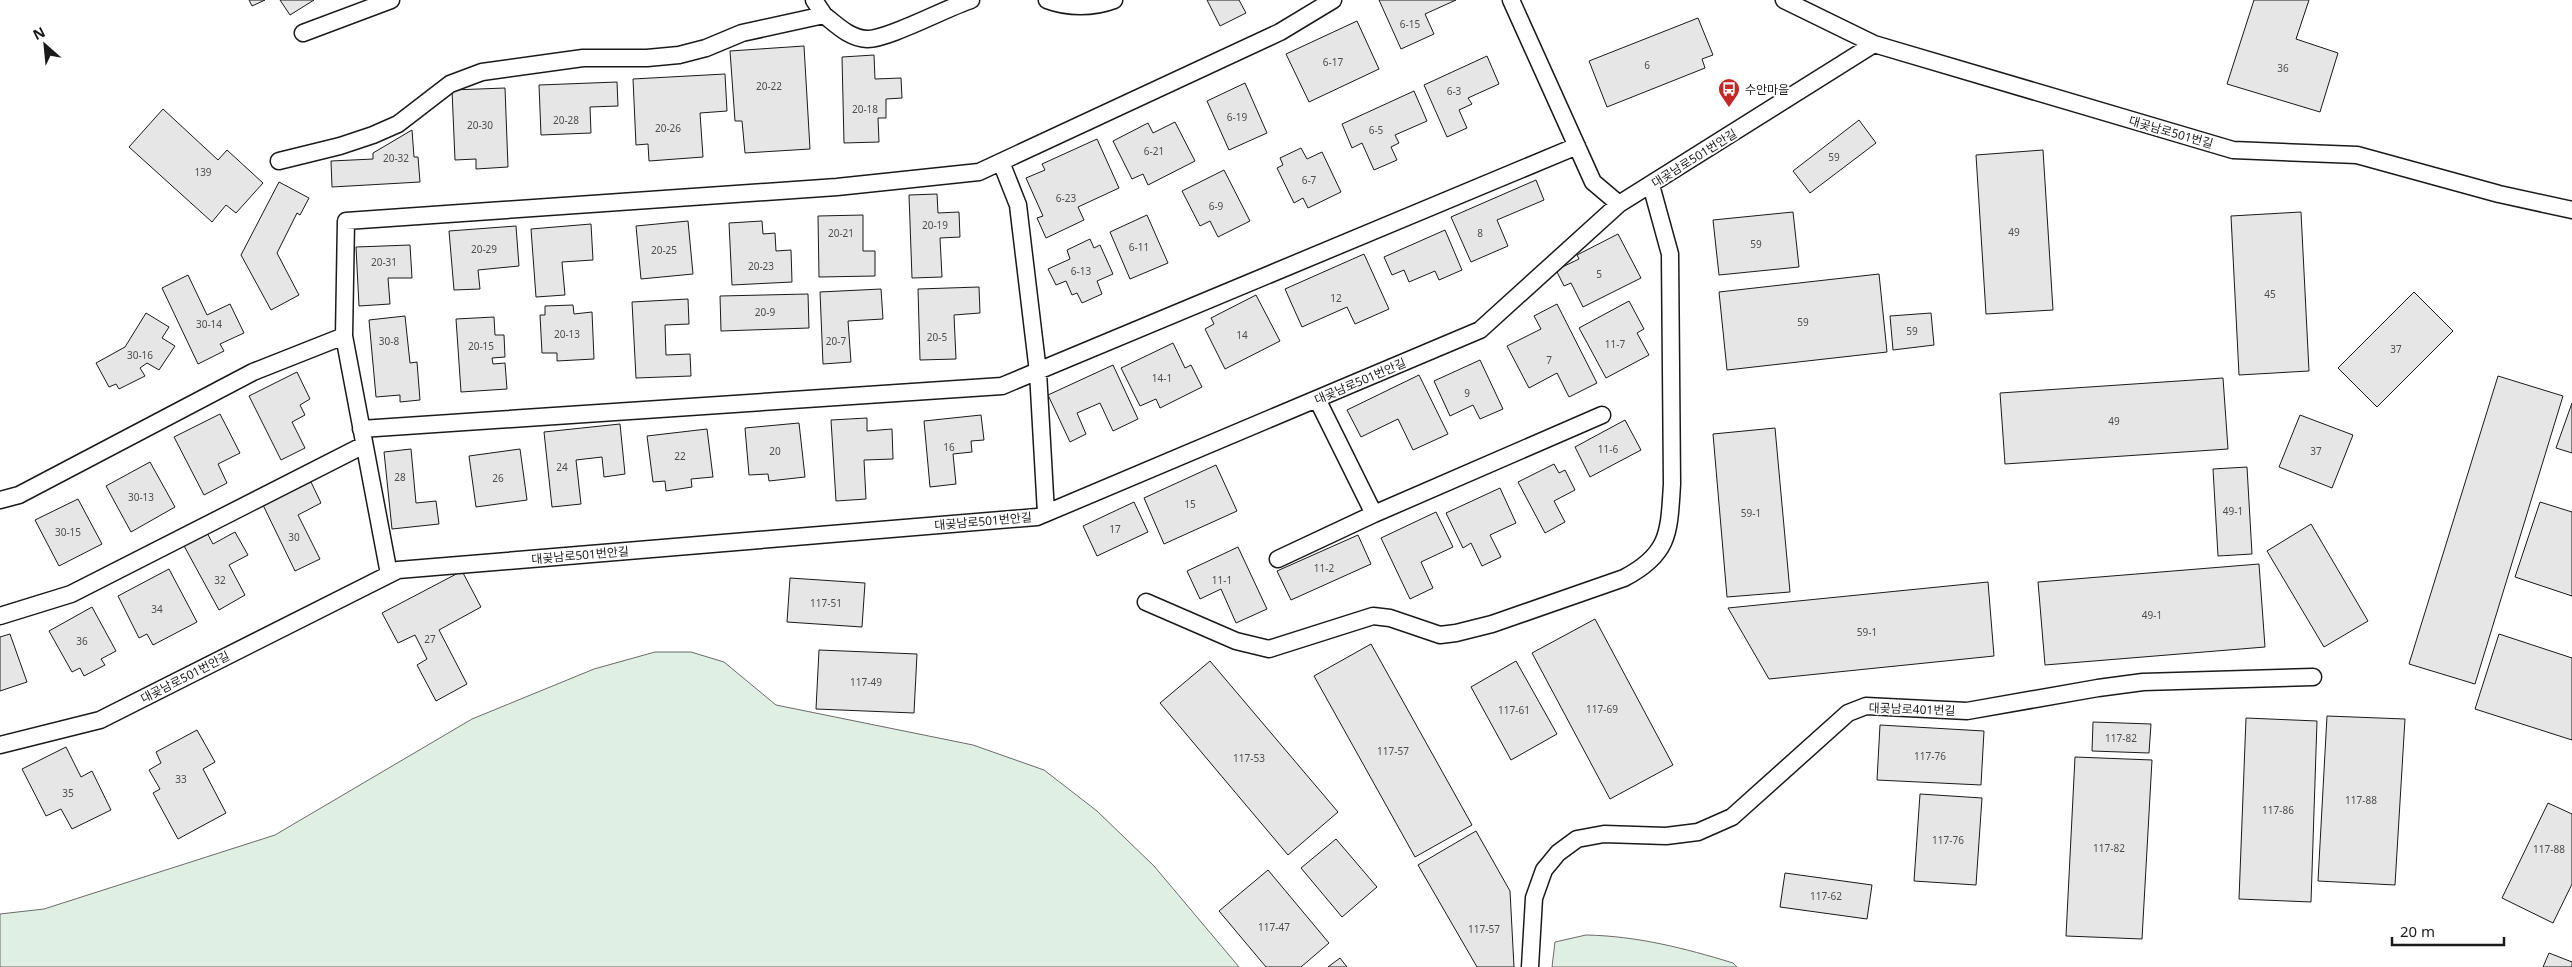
<svg xmlns="http://www.w3.org/2000/svg" width="2572" height="967" font-family="'Noto Sans','Noto Sans KR',sans-serif">
<rect width="100%" height="100%" fill="#fff"/>
<path fill="#e0efe3" stroke="#6a6a6a" d="M655,652H691L724,662L776,705L973,745L1044,770L1097,811L1154,866L1239,967H0V914L44,909L275,835L472,719L594,669Z
M1586,935C1637,936 1684,948 1733,963L1737,967H1552L1555,942Z"/>
<path fill="#e6e6e6" stroke="#1a1a1a" d="M249,0H265L252,6Z
M280,0H314L290,15Z
M1207,0H1239L1246,13L1220,26Z
M1379,0H1456L1425,14L1434,34L1401,49Z
M2254,0H2309L2296,39L2338,53L2320,112L2227,84Z
M1698,18L1713,55L1702,59L1705,68L1607,107L1589,61Z
M1357,21L1379,69L1309,102L1286,54Z
M804,46L810,149L745,153L742,121H735L730,51Z
M874,55L875,79L901,78L902,98L886,99V118H878L879,142L844,143L842,57Z
M1487,56L1499,84L1468,98L1472,104L1459,110L1467,128L1447,137L1424,85Z
M725,74L727,111L700,113L703,157L649,161L648,144L636,145L633,79Z
M617,82L618,106L590,107L591,133L541,135L539,85Z
M1245,83L1267,133L1229,150L1207,101Z
M505,88L508,167L476,169V159L455,160L452,90Z
M1414,91L1427,121L1395,135L1399,143L1391,147L1397,160L1374,170L1362,143L1352,148L1342,124Z
M163,109L218,160L227,150L263,183L236,213L226,205L212,222L129,147Z
M1859,120L1876,143L1810,193L1793,171Z
M1175,122L1195,161L1148,185L1143,174L1132,179L1113,141L1148,123L1153,133Z
M412,130L414,157H418L420,182L332,187L331,161L373,159V153Z
M1097,139L1119,188L1078,207L1084,220L1046,238L1037,218L1043,216L1026,178L1045,170L1042,164Z
M1301,148L1307,159L1322,152L1341,192L1308,208L1303,198L1294,203L1277,168L1283,165L1280,158Z
M2043,150L2053,310L1986,314L1976,155Z
M1224,170L1250,221L1218,237L1210,221L1200,226L1182,191Z
M1536,180L1544,200L1497,220L1508,246L1471,262L1451,217Z
M279,182L309,198L300,215L297,213L277,253L299,295L271,310L241,255Z
M937,194L938,213L959,212L960,237L940,238L942,277L912,278L909,195Z
M1793,212L1799,267L1719,275L1713,220Z
M2301,212L2309,371L2239,375L2231,216Z
M863,215V251H875V276L819,277L818,216Z
M1147,215L1168,263L1130,279L1110,232Z
M688,221L693,274L641,279L636,226Z
M762,221L763,234L775,233L776,251L791,250L792,282L732,285L729,223Z
M591,224L593,260L562,262L565,295L536,297L531,229Z
M516,226L519,266L478,270L480,289L454,290L449,231Z
M1445,230L1462,270L1439,280L1435,271L1409,282L1404,270L1392,275L1384,257Z
M1618,234L1641,278L1583,307L1571,283L1564,286L1556,270L1579,259L1577,255Z
M1090,239L1094,248L1100,245L1113,274L1097,281L1102,294L1082,303L1077,293L1072,295L1066,281L1056,285L1048,269L1070,259L1067,250Z
M410,245L412,278H388L390,304L359,306L356,247Z
M1364,254L1389,309L1355,324L1347,307L1302,327L1285,289Z
M1879,274L1887,352L1727,370L1719,292Z
M188,275L207,315L230,304L244,333L220,344L224,351L198,364L162,288Z
M979,287L980,313L954,315L956,359L920,360L918,289Z
M881,289L883,319L848,321L851,362L823,364L820,292Z
M2414,292L2453,331L2377,407L2338,368Z
M808,294L809,328L721,331L720,296Z
M1256,295L1280,341L1225,369L1205,329L1214,324L1211,318Z
M688,299L689,324L665,325L666,355L690,354L691,376L636,378L632,302Z
M1629,301L1644,329L1637,333L1649,355L1606,378L1579,328Z
M1557,304L1597,383L1569,397L1557,373L1529,388L1507,346L1541,329L1534,316Z
M573,305L574,314L592,312L594,359L557,361V353H542L540,315H545V306Z
M146,313L169,327L162,338L175,346L159,370L147,363L140,368L145,376L119,389L116,384L109,387L96,363L125,347Z
M1931,313L1934,345L1893,350L1890,316Z
M405,316L410,363L417,362L420,400L400,402V395L376,397L369,320Z
M494,317L495,335H504L505,357L492,358L493,364L505,363L507,389L461,392L456,319Z
M1173,343L1185,368L1191,365L1202,387L1160,408L1156,399L1140,406L1121,368Z
M1480,360L1503,409L1480,419L1473,405L1450,416L1434,381Z
M1113,365L1138,419L1113,431L1100,403L1077,413L1086,434L1070,442L1048,395Z
M297,372L310,399L300,405L305,415L292,422L305,448L281,460L249,396Z
M1419,375L1448,434L1413,450L1398,419L1361,437L1347,410Z
M2498,376L2563,396L2475,684L2409,664Z
M2223,378L2228,449L2005,464L2000,393Z
M2572,403V453L2556,448Z
M220,414L240,453L218,464L227,483L204,495L174,437Z
M981,415L984,440L971,441L972,452L953,454L956,484L930,487L924,421Z
M2300,415L2353,435L2332,488L2279,467Z
M867,418V431L892,429L893,459L864,460L866,499L836,501L831,420Z
M1625,420L1641,450L1590,477L1575,447Z
M799,423L805,477L769,481L768,474L749,475L745,428Z
M620,424L625,474L604,477L602,457L576,460L581,504L552,507L544,432Z
M1775,428L1790,592L1727,597L1713,434Z
M707,429L713,477L691,479L692,487L666,491L665,481L653,482L647,436Z
M411,449L416,503L436,501L439,524L392,529L384,452Z
M520,449L527,500L476,507L469,456Z
M150,462L175,507L131,532L106,486Z
M1554,464L1559,473L1565,470L1575,490L1554,501L1565,522L1545,533L1518,482Z
M1216,465L1237,511L1164,544L1144,498Z
M2247,467L2252,554L2218,556L2213,469Z
M311,482L321,503L298,515L320,559L295,571L263,505Z
M1500,488L1516,523L1490,535L1501,557L1482,566L1471,543L1463,548L1446,513Z
M78,499L102,544L59,566L35,520Z
M1134,502L1148,532L1097,556L1083,526Z
M2540,502L2572,512V596L2515,577Z
M1436,512L1453,547L1421,562L1433,588L1410,599L1381,538Z
M2311,524L2368,621L2324,647L2267,551Z
M206,531L213,544L235,532L248,555L229,565L245,595L219,610L183,544Z
M1358,535L1371,564L1291,600L1277,571Z
M1238,547L1267,609L1236,623L1221,589L1200,599L1187,571Z
M2259,564L2265,647L2045,665L2038,582Z
M169,569L197,622L153,645L147,634L139,638L118,596Z
M462,571L481,607L439,630L467,684L436,701L417,665L427,659L415,635L398,643L382,613Z
M790,578L865,583L862,627L787,622Z
M1988,582L1994,656L1769,679L1728,608Z
M92,607L116,651L101,659L105,665L84,676L80,668L72,672L49,631Z
M1595,619L1673,765L1610,799L1532,653Z
M10,634L27,682L0,691V637Z
M2499,634L2572,658V740L2475,709Z
M1371,644L1472,825L1415,857L1314,676Z
M819,650L917,654L914,713L816,709Z
M1210,661L1338,812L1288,855L1160,703Z
M1516,661L1557,734L1511,760L1471,687Z
M2327,716L2405,719L2395,885L2318,881Z
M2246,718L2317,721L2311,902L2239,899Z
M2093,722L2151,724L2149,753L2092,751Z
M1880,725L1984,731L1981,785L1877,780Z
M197,730L215,762L203,769L226,813L178,839L153,793L160,789L149,770L161,763L156,752Z
M66,747L81,777L92,771L111,810L72,829L61,809L46,816L22,769Z
M2075,757L2152,760L2142,939L2066,936Z
M1920,794L1982,798L1976,885L1914,881Z
M2548,803L2572,814V884L2553,923L2502,898Z
M1476,831L1510,891L1514,967H1477L1418,865Z
M1336,839L1377,887L1342,917L1301,868Z
M1268,870L1329,943L1301,967H1266L1219,911Z
M1785,873L1872,885L1867,919L1780,907Z
M2549,953L2572,962V967H2543Z
M1340,958L1347,967H1328Z"/>
<g fill="none" stroke-linecap="round" stroke-linejoin="round">
<g stroke="#1a1a1a" stroke-width="19">
<path id="lane" d="M814,0L824,15
M1047,0C1068,8 1093,8 1114,0
M1511,0L1593,182L1619,204
M1784,0L1874,44L2233,150L2357,155L2499,194L2572,210
M303,33L391,0
M279,161L340,146L373,135L398,124L450,84L482,72L583,58H647L679,55L706,48L742,33L824,15C837,25 849,38 867,39C887,40 948,7 971,0
M1001,162L1018,205L1038,372L1046,513
M1317,399L1374,514L1602,415
M361,429L1002,386L1577,146
M0,500L19,495L253,372L344,336
M1278,559L1374,514
M389,574L344,336L346,221L837,187L979,172L1280,32L1333,0
M1146,602L1236,641L1269,649L1373,616L1390,618L1440,635L1456,633L1492,624L1624,578C1670,554 1669,532 1672,484L1670,254L1651,185
M0,616L71,594L364,445
M0,745L100,720L398,570L1037,517L1480,330L1619,204L1874,44
M1530,967L1534,898L1544,870L1558,853L1577,839L1604,834L1666,836L1698,832L1732,817L1848,713L1866,706L1967,711L2098,688L2143,682L2313,677"/>
</g>
<use href="#lane" stroke="#fff" stroke-width="16"/>
</g>
<defs>
<g id="bus-pin" transform="scale(1.125)"><path d="M0 17L-7.5 6A9.5 9.5 0 1 1 7.5 6Z" fill="#c62828" stroke="#fff"/><path d="M-5-6H5V4H4V6H2V4H-2V6H-4V4H-5ZM-3.5-4V0h7V-4ZM-3.5 1.2v1.5H-2V1.2ZM2 1.2v1.5H3.5V1.2Z" fill="#fff"/></g>
</defs>
<g fill-rule="evenodd">
<use href="#bus-pin" x="1729" y="89"/>
</g>
<g text-anchor="middle" dominant-baseline="central" stroke-width="4" stroke-linejoin="round" paint-order="stroke">
<g font-size="10" fill="#4d4d4d">
<text x="1410" y="24">6-15</text>
<text x="1333" y="62">6-17</text>
<text x="1647" y="65">6</text>
<text x="2283" y="68">36</text>
<text x="769" y="86">20-22</text>
<text x="1454" y="91">6-3</text>
<text x="865" y="109">20-18</text>
<text x="1237" y="117">6-19</text>
<text x="566" y="120">20-28</text>
<text x="480" y="125">20-30</text>
<text x="668" y="128">20-26</text>
<text x="1376" y="130">6-5</text>
<text x="1154" y="151">6-21</text>
<text x="1834" y="157">59</text>
<text x="396" y="158">20-32</text>
<text x="203" y="172">139</text>
<text x="1309" y="180">6-7</text>
<text x="1066" y="198">6-23</text>
<text x="1216" y="206">6-9</text>
<text x="935" y="225">20-19</text>
<text x="2014" y="232">49</text>
<text x="841" y="233">20-21</text>
<text x="1480" y="233">8</text>
<text x="1756" y="244">59</text>
<text x="1139" y="247">6-11</text>
<text x="484" y="249">20-29</text>
<text x="664" y="250">20-25</text>
<text x="384" y="262">20-31</text>
<text x="761" y="266">20-23</text>
<text x="1081" y="271">6-13</text>
<text x="1599" y="274">5</text>
<text x="2270" y="294">45</text>
<text x="1336" y="298">12</text>
<text x="765" y="312">20-9</text>
<text x="1803" y="322">59</text>
<text x="209" y="324">30-14</text>
<text x="1912" y="331">59</text>
<text x="567" y="334">20-13</text>
<text x="1242" y="335">14</text>
<text x="937" y="337">20-5</text>
<text x="389" y="341">30-8</text>
<text x="836" y="341">20-7</text>
<text x="1615" y="344">11-7</text>
<text x="481" y="346">20-15</text>
<text x="2396" y="349">37</text>
<text x="140" y="355">30-16</text>
<text x="1549" y="360">7</text>
<text x="1162" y="378">14-1</text>
<text x="1467" y="393">9</text>
<text x="2114" y="421">49</text>
<text x="949" y="447">16</text>
<text x="1608" y="449">11-6</text>
<text x="775" y="451">20</text>
<text x="2316" y="451">37</text>
<text x="680" y="456">22</text>
<text x="562" y="467">24</text>
<text x="400" y="477">28</text>
<text x="498" y="478">26</text>
<text x="141" y="497">30-13</text>
<text x="1190" y="504">15</text>
<text x="2233" y="511">49-1</text>
<text x="1751" y="513">59-1</text>
<text x="1115" y="529">17</text>
<text x="68" y="532">30-15</text>
<text x="294" y="537">30</text>
<text x="1324" y="568">11-2</text>
<text x="220" y="580">32</text>
<text x="1222" y="580">11-1</text>
<text x="826" y="603">117-51</text>
<text x="157" y="609">34</text>
<text x="2152" y="615">49-1</text>
<text x="1867" y="632">59-1</text>
<text x="430" y="639">27</text>
<text x="82" y="641">36</text>
<text x="866" y="682">117-49</text>
<text x="1602" y="709">117-69</text>
<text x="1514" y="710">117-61</text>
<text x="2121" y="738">117-82</text>
<text x="1393" y="751">117-57</text>
<text x="1930" y="756">117-76</text>
<text x="1249" y="758">117-53</text>
<text x="181" y="779">33</text>
<text x="68" y="793">35</text>
<text x="2361" y="800">117-88</text>
<text x="2278" y="810">117-86</text>
<text x="1948" y="840">117-76</text>
<text x="2109" y="848">117-82</text>
<text x="2549" y="849">117-88</text>
<text x="1826" y="896">117-62</text>
<text x="1274" y="927">117-47</text>
<text x="1484" y="929">117-57</text>
</g>
<g font-size="12" fill="#1a1a1a" stroke="#fff" text-anchor="start">
<text x="1745" y="89">수안마을</text>
</g>
<g font-size="12" fill="#1a1a1a" stroke="#fff">
<text transform="translate(2171 132) rotate(16)">대곶남로501번길</text>
<text transform="translate(1694 158) rotate(-32)">대곶남로501번안길</text>
<text transform="translate(1360 381) rotate(-23)">대곶남로501번안길</text>
<text transform="translate(983 521) rotate(-5)">대곶남로501번안길</text>
<text transform="translate(580 555) rotate(-5)">대곶남로501번안길</text>
<text transform="translate(185 677) rotate(-27)">대곶남로501번안길</text>
<text transform="translate(1912 709) rotate(2)">대곶남로401번길</text>
</g>
</g>
<g transform="translate(45 45) rotate(333)" stroke="#ffffff" stroke-width="4" paint-order="stroke">
<path d="M0-4L9 19L0 12L-9 19Z" fill="#1a1a1a"/>
<text y="-8" font-size="14" font-weight="bold" text-anchor="middle" fill="#1a1a1a">N</text>
</g>
<path d="M2392 937v8h112v-8" fill="none" stroke="#1a1a1a" stroke-width="2.5"/>
<text x="2400" y="937" font-size="15" fill="#1a1a1a" stroke="#ffffff" stroke-width="4" paint-order="stroke">20 m</text>
</svg>
